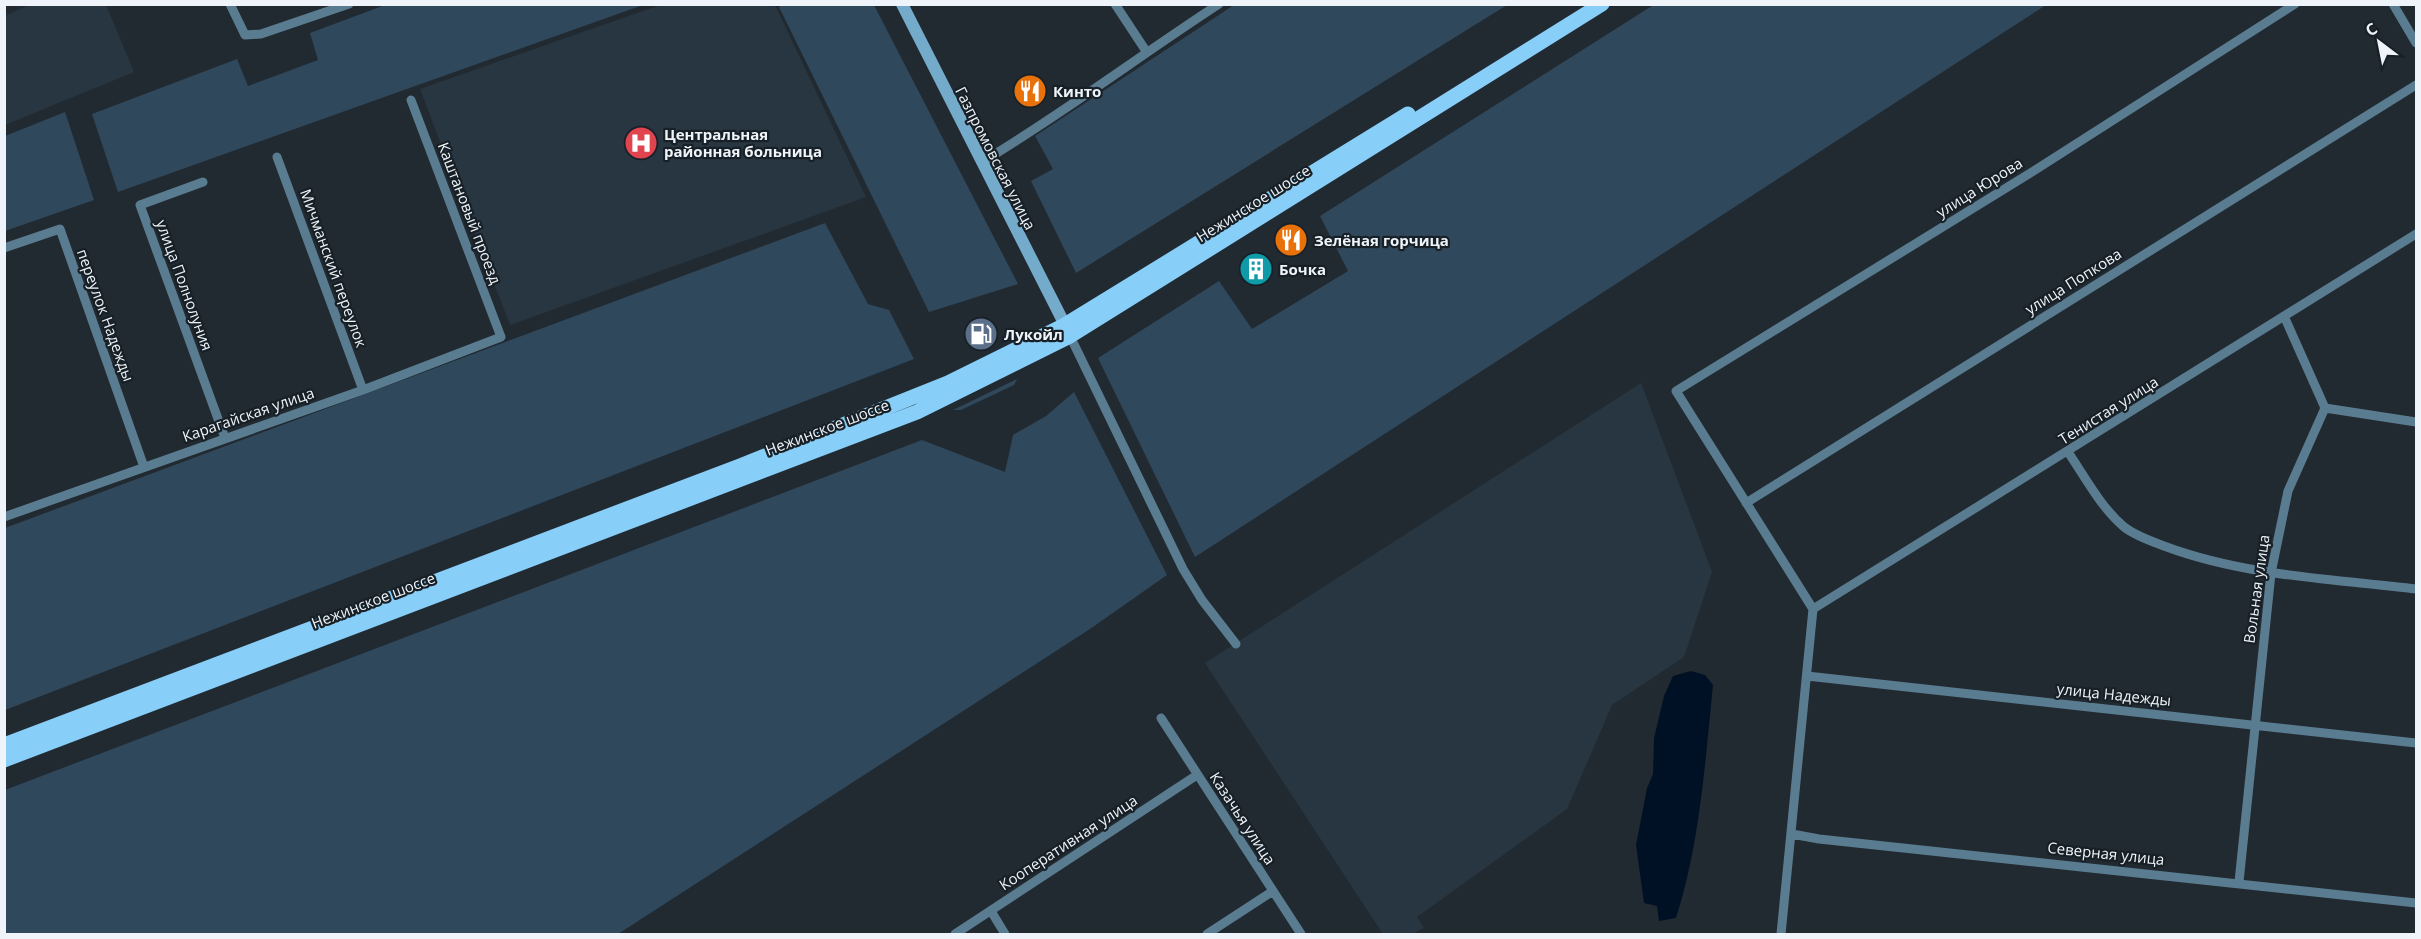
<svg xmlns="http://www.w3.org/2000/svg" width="2421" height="939" font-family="'Open Sans',sans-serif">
<rect width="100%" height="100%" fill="#222a31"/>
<path fill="#283641" d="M31,4L106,5L134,72L5,125V16Z
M660,5H775L866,197L510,325L420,89Z
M1641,383L1712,572L1684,657L1612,705L1567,809L1417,917L1424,928L1412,934H1383L1205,663Z"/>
<path fill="#2f485c" d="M784,4L874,5L1018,284L929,312L779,7Z
M1655,4L2046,5L1195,557L1098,358L1219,281L1252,329L1348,271L1320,216Z
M385,5H643L118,192L92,114L237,59L248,86L318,60L310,33Z
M1234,5H1507L1076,273L1031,181L1053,169L1035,136Z
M65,112L94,200L5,231V136Z
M825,223L868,304L889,310L914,359L5,710V528Z
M1017,379L1014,385L961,410H953Z
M1074,392L1167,575L1090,629L618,934H5V790L922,440L1005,472L1013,435L1046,416Z"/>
<path fill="#001125" d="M1691,671L1705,675L1713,685C1705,763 1700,843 1676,918L1659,921L1657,906L1644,903L1636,845L1647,788L1653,774L1654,738L1664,696L1673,676Z"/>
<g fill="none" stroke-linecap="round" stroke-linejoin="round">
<path stroke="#5a7c90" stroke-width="9" d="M230,4L245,35L261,34L349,4
M1115,4L1146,51
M2393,4L2416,43
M277,157L363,390
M982,162C1064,113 1139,56 1219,4
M203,182L140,205L225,438
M4,248L60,229L144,467
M1070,336L1183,569L1202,600L1236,644
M2325,408L2416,422
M2068,452C2085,477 2100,506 2123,526C2133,535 2151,541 2164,546C2244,576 2332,579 2416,589
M1746,503L2416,85
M4,517L363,390L501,337L411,100
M1813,609L2416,234
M1807,676L2416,743
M1161,718L1301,934
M1792,834L1819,839L2416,903
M2239,882L2271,573L2288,491L2325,408L2284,316
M991,911L1005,934
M955,934L1197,775
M1207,934L1273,891
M1781,934L1813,609L1676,391L2032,172L2295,4"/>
<path stroke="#74abcb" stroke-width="12" d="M902,4L1065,325"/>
<path stroke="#87cff9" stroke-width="15" d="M4,745L740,466L948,383L1065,325L1408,114
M4,760L917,412L1070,336L1602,4"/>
</g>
<defs>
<g id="restaurant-disc" transform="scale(1.725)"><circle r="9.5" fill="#e8710a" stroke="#182027"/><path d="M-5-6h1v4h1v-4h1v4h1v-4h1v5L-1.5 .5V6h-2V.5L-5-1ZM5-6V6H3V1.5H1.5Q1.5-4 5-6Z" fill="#fff"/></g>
<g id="hospital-disc" transform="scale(1.725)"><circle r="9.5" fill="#e0444e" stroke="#182027"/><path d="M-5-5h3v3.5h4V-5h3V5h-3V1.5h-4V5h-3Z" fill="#fff"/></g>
<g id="building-disc" transform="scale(1.725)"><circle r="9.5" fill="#0f9aa8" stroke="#182027"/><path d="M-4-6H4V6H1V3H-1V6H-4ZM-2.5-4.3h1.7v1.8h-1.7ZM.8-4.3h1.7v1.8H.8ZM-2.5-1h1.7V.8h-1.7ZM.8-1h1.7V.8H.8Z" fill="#fff"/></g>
<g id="fuel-disc" transform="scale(1.725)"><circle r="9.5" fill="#5c6f8a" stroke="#182027"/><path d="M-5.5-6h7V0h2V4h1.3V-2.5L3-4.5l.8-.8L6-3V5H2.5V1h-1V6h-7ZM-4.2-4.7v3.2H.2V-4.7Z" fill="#fff"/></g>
</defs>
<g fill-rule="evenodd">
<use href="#restaurant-disc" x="1030" y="91"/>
<use href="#hospital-disc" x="641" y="143"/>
<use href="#restaurant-disc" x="1291" y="240"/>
<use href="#building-disc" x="1256" y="269"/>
<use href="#fuel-disc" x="981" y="334"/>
</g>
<g text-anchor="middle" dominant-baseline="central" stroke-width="4.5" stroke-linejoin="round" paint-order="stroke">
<g font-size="15" font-weight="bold" fill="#eef4f9" stroke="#182027" text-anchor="start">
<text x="1053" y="91">Кинто</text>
<text x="664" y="134">Центральная<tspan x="664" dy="17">районная больница</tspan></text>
<text x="1314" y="240">Зелёная горчица</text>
<text x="1279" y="269">Бочка</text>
<text x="1004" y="334">Лукойл</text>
</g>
<g font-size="15" fill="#eef4f9" stroke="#182027">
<text transform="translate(996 158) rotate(63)">Газпромовская улица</text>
<text transform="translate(1979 187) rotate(-32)">улица Юрова</text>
<text transform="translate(1253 203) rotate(-32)">Нежинское шоссе</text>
<text transform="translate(470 213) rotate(69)">Каштановый проезд</text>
<text transform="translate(334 268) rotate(70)">Мичманский переулок</text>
<text transform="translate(2073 281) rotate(-32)">улица Попкова</text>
<text transform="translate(185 285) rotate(70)">улица Полнолуния</text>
<text transform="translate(106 315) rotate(70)">переулок Надежды</text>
<text transform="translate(2108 410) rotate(-32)">Тенистая улица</text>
<text transform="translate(248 414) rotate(-19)">Карагайская улица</text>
<text transform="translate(827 427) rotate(-21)">Нежинское шоссе</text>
<text transform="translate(2256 589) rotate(-82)">Вольная улица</text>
<text transform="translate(373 600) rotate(-21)">Нежинское шоссе</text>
<text transform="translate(2114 694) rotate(6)">улица Надежды</text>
<text transform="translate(1243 818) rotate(57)">Казачья улица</text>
<text transform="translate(1068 842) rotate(-33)">Кооперативная улица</text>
<text transform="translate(2106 853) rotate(6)">Северная улица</text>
</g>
</g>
<rect width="2421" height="939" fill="none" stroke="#eef4f9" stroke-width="12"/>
<g transform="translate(2379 42) rotate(328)" stroke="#182027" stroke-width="4.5" paint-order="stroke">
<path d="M0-4.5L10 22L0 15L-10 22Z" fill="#eef4f9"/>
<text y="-9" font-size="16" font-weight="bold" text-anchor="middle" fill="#eef4f9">С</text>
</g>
</svg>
